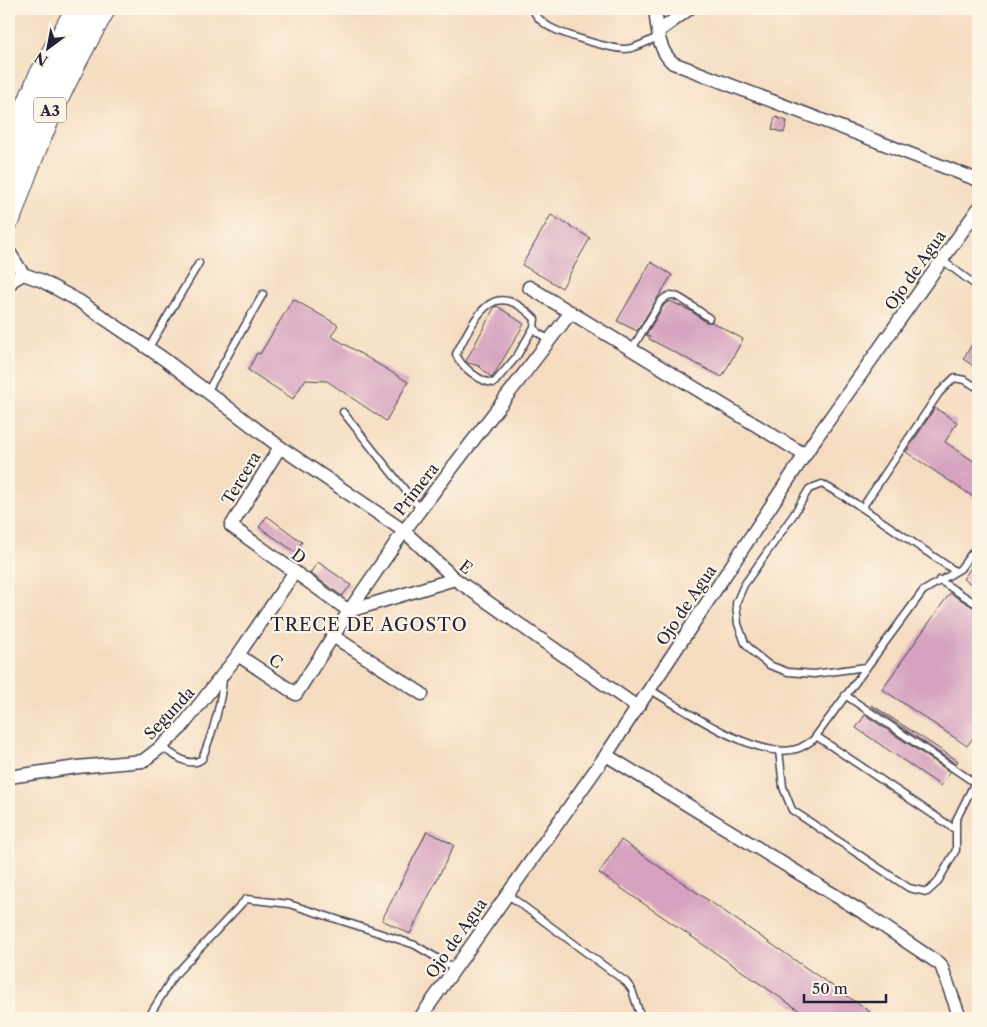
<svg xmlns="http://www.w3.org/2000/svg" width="987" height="1027" font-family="'Libre Caslon Text',serif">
<rect width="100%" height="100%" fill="#fcf5e5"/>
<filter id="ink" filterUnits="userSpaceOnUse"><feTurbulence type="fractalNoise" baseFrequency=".02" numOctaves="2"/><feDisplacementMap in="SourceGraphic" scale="10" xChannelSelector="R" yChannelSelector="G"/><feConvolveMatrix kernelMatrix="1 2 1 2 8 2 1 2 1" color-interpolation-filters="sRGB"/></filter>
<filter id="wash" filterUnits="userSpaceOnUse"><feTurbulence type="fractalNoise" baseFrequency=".0096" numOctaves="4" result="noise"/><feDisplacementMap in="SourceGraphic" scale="20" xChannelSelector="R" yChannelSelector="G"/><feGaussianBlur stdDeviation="1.12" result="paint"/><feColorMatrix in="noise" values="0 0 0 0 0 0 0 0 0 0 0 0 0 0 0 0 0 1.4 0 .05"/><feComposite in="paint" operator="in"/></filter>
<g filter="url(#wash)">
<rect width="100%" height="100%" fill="#f5dcc0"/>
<g id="blocks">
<path fill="#d6a2bf" d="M775,117L787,121L784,133L772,129Z
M551,215L590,238L562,288L522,265Z
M651,262L672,275L637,331L617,321Z
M293,299L338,325L331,336L408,382L386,421L327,381L305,380L293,399L248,370L257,353L260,354Z
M670,301L691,311L706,322H712L743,339L722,377L649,339L650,337L646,335L664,305Z
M497,306L524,324L492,378L479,366L468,363L466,361L494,308Z
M978,335V369L963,359Z
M935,408L957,422L945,442L978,464V500L906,452Z
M267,516L302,542L295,552L259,527Z
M978,558V588L963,579Z
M318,562L351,585L342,596L310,573Z
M950,593L978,610V731L967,746L882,689Z
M872,705L958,761L956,764L871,706Z
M865,715L950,772L941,786L856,728Z
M427,831L454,845L410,934L382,920Z
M621,840L870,1012L866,1018H810L599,873Z"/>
</g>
</g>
<g filter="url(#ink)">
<use href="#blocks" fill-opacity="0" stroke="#423e4f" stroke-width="1"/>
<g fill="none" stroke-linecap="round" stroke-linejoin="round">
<g stroke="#423e4f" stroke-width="9">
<path id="lane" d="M533,9C535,15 542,22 548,26C561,34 610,49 625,49C636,49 648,41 658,37
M942,260L978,287
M534,327L517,356L494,383C481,383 460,366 456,354C476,317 492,275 535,319L534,327L538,333L550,340
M148,349L199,263
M632,349L660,302C663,299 667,296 671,295C680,295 701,313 709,318
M207,392L263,294
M343,412L421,510
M862,508L939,393L954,378L965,380L978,388
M939,580L978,605
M866,667L814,674L788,672L769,665L755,654L745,643L738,624L736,603L744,585L794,514L809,489L822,484L855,503L955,571
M649,689C683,709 758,761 796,749C802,748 808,743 813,740L923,591L960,569L978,545
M845,695L975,783
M816,736L956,830
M161,747C174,754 188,769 202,759C213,732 221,706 223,678
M779,750L783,787L792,810L909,888L927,892L937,883L956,850V820L978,776
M507,894L626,982L632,990L641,1018
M148,1018L173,977L246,899L289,904L364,928L415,945L454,968"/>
</g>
<g stroke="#423e4f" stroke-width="15">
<path id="street" d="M655,9C658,28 657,49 673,63L978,180
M659,31L689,9
M9,252L23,274L40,280L79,301L164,359L280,447L404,531L455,579L637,707
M9,285L13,280L23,274
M529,287L805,455
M280,447L231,526L349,611
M349,611L455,579
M333,636L422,694
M238,655L296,694L349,611L404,531L571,312
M606,755L867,915L941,965L960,1018
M9,777L77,767L143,761L161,747L181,728L238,655L294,573
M420,1018L606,755L816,438L978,209"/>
</g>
<g stroke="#423e4f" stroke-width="26">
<path id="highway" d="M9,153L40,78L78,9
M9,217C33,144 65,75 103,9"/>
</g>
<use href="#lane" stroke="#fff" stroke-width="6"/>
<use href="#street" stroke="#fff" stroke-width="12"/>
<use href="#highway" stroke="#fff" stroke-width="24"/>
</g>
</g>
<g text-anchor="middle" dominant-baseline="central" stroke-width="4.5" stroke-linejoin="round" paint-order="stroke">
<rect fill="#fcf5e5" stroke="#63616e" stroke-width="1" x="34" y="97.5" width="32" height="25" rx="4"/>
<g font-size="15" font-weight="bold" fill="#22223b">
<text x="50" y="110">A3</text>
</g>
<g font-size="16" fill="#22223b" stroke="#fcf5e5">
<text transform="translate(915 270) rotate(-55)">Ojo de Agua</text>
<text transform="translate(241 478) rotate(-59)">Tercera</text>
<text transform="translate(416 489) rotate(-52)">Primera</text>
<text transform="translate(299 556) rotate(36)">D</text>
<text transform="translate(466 567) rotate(38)">E</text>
<text transform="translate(686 605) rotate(-56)">Ojo de Agua</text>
<text transform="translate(276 661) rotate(34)">C</text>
<text transform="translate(169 713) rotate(-47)">Segunda</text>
<text transform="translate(456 938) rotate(-55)">Ojo de Agua</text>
</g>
<g font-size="18" letter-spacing="1" fill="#22223b" stroke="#fcf5e5">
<text x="369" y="625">TRECE DE AGOSTO</text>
</g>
</g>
<rect width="987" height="1027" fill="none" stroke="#fcf5e5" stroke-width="30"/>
<g transform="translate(48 48) rotate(212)" stroke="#fcf5e5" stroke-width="4" paint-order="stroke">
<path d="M0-4L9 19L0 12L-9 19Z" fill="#22223b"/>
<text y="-8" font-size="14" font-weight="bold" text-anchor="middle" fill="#22223b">N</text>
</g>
<path d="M804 994v8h82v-8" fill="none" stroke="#22223b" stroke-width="2.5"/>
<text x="812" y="994" font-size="15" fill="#22223b" stroke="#fcf5e5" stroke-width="4" paint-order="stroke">50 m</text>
</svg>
